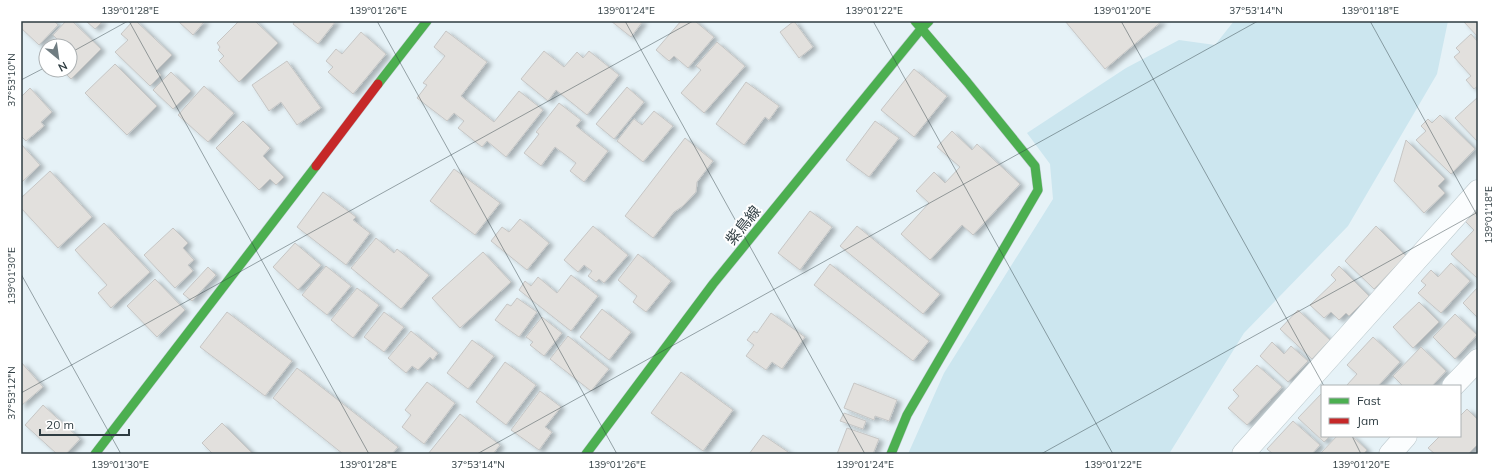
<svg xmlns="http://www.w3.org/2000/svg" width="1499" height="475" font-family="Mulish,'Noto Sans JP',sans-serif">
<defs>
<filter id="shadow"><feDropShadow dx="4.5" dy="2.5" stdDeviation="2" flood-color="#0004"/></filter>
</defs>
<rect width="100%" height="100%" fill="#e6f2f7"/>
<path fill="#cce6ef" d="M1234,21H1448L1437,74L1348,226L1244,333L1169,454H908L944,373L1053,199L1050,164L1027,133L1126,68L1179,40L1215,45Z"/>
<path fill="#e2e0dd" stroke="#c6c6c5" filter="url(#shadow)" d="M21,21H54L58,25L39,45L21,28Z
M66,21H72L101,49L71,79L62,70H70V46H61L63,45L53,35Z
M86,21H103L95,29Z
M133,21H136L172,55L156,71L161,75L150,86L115,52L128,40L121,34Z
M178,21H205L193,35Z
M239,21H255L278,43L239,82L219,61L224,56L218,50L220,47L217,43Z
M295,21H336L318,44L293,24Z
M611,21H643L631,37Z
M681,21H695L714,37L688,68L674,56L669,61L656,50Z
M794,21L813,47L799,58L780,32Z
M1065,21H1162L1105,69Z
M1465,21H1478V37L1464,22Z
M446,31L487,62L461,96L494,122L519,91L543,110L506,157L487,141L482,147L458,128L464,121L454,113L447,121L417,98L427,85L423,83L445,56L434,47Z
M361,32L386,54L353,94L328,72L333,67L326,61L336,49L342,54Z
M1471,34L1478,42V86L1474,89L1466,80L1471,76L1454,57L1460,52L1456,48Z
M717,42L745,66L704,113L681,93L701,70L696,66Z
M544,51L564,67L577,52L583,58L589,51L619,75L587,115L556,90L548,101L521,79Z
M287,61L321,108L297,125L281,102L269,111L252,85Z
M115,64L157,106L127,135L85,93Z
M914,69L947,96L914,137L881,110Z
M171,72L191,91L173,109L153,90Z
M746,82L779,106L769,120L765,117L744,145L716,124Z
M204,86L234,113L208,142L178,115Z
M627,87L644,102L614,139L596,124Z
M30,88L52,112L41,122L44,126L26,141L21,136V97Z
M1478,97V142L1455,118Z
M559,103L581,120L576,126L608,151L584,182L570,171L576,163L555,147L541,166L524,153L539,134L536,132Z
M654,111L673,126L643,162L617,141L634,119L642,125Z
M1440,115L1475,149L1451,174L1416,140L1426,131L1421,126L1428,119L1432,123Z
M243,121L270,148L263,156L284,177L276,185L270,179L259,190L216,148Z
M875,121L899,138L869,177L846,160Z
M952,131L972,150L977,144L1020,184L973,235L962,225L930,260L901,234L929,203L916,191L934,172L945,183L960,167L937,147Z
M685,138L713,161L697,182L696,192L683,206L674,212L653,238L625,216Z
M1406,140L1445,179L1438,186L1445,193L1424,213L1394,181Z
M21,144L40,165L21,183Z
M454,169L500,203L475,235L430,201Z
M50,171L92,217L58,248L21,208V198Z
M323,192L356,217L353,220L370,233L346,265L297,227Z
M1476,208L1478,210L1477,278L1451,254L1474,230L1464,220Z
M810,211L832,227L800,270L778,253Z
M520,219L549,243L527,270L491,241L502,227L509,232Z
M104,223L150,272L111,308L98,293L107,285L75,250Z
M593,226L628,255L604,283L599,279L596,282L588,276L592,271L584,265L578,272L564,260Z
M857,226L940,294L923,314L840,246Z
M1376,226L1406,256L1374,289L1345,261Z
M173,228L188,243L183,248L194,260L188,265L193,271L175,288L144,255Z
M376,238L394,253L397,249L429,275L401,309L351,268Z
M295,243L321,265L298,290L273,267Z
M483,252L511,282L460,328L432,298Z
M638,254L671,281L646,312L633,302L637,296L618,280Z
M1451,263L1470,281L1441,313L1418,293L1426,285L1421,281L1431,270L1438,277Z
M830,264L929,341L913,361L814,285Z
M326,266L351,286L327,315L302,295Z
M1339,266L1369,296L1349,316L1346,313L1339,320L1331,312L1324,318L1310,305L1336,280L1331,275Z
M208,267L216,275L192,301L183,294Z
M571,275L598,296L571,331L519,290L525,281L531,286L538,277L557,293Z
M155,279L185,310L157,337L127,306Z
M1478,287V318L1463,303Z
M357,288L379,305L353,338L331,320Z
M517,298L537,312L519,337L495,320L507,304L511,306Z
M1419,302L1439,322L1413,348L1393,327Z
M602,309L631,332L609,360L580,337Z
M1298,310L1330,340L1312,359L1280,329Z
M227,312L292,361L265,396L200,347Z
M384,312L404,327L384,352L364,337Z
M771,313L805,337L782,369L772,362L766,370L746,356L754,345L747,340L754,331L757,333Z
M1455,314L1477,335L1455,359L1433,337Z
M542,317L562,333L544,356L530,345L533,342L526,337Z
M411,331L438,353L433,360L430,357L418,370L412,366L406,373L388,358Z
M568,336L609,369L591,391L550,359Z
M1373,337L1400,362L1378,386H1348L1347,385L1357,374L1347,365Z
M472,340L494,356L468,389L447,373Z
M1272,342L1284,354L1291,346L1308,361L1288,382L1260,356Z
M1421,347L1446,371L1432,386H1403L1393,376Z
M21,362L43,387L21,406Z
M505,362L536,385L506,425L476,402Z
M1257,365L1282,387L1247,425L1228,408L1239,396L1233,390Z
M297,368L398,447L392,454H343L273,398Z
M681,372L733,410L703,451L651,413Z
M427,382L455,403L424,444L402,427L411,415L405,410Z
M854,383L897,400L889,421L875,416L874,420L844,408Z
M540,391L561,407L545,427L552,432L539,450L511,430Z
M1322,393V436H1330L1324,442L1298,418Z
M43,405L80,439L66,454H57L25,425Z
M1467,409L1478,420V444L1468,454H1435L1428,448L1440,436H1460V416Z
M844,413L866,421L863,429L840,421Z
M460,414L500,445L493,454H428Z
M1293,421L1320,445L1312,454H1273L1267,449Z
M222,423L253,454H213L202,443Z
M847,428L879,439L873,454H837Z
M763,435L791,454H749Z
M1337,436H1352L1367,450L1363,454H1320Z"/>
<g fill="none" stroke-linecap="round" stroke-linejoin="round">
<g stroke="#bdc9cd" stroke-width="23">
<path id="street" d="M1453,386L1478,360
M1243,454L1478,191
M1390,454L1406,436"/>
</g>
<g stroke="#bdc9cd" stroke-width="10">
<path id="fast" d="M378,84L427,21
M95,454L316,166
M586,454L713,284L921,29L929,21
M891,454L907,415L1038,190L1035,166L967,82L915,21"/>
</g>
<g stroke="#bdc9cd" stroke-width="10">
<path id="jam" d="M316,166L378,84"/>
</g>
<use href="#street" stroke="#fbfdfe" stroke-width="22"/>
<use href="#fast" stroke="#4caf50" stroke-width="9"/>
<use href="#jam" stroke="#c62828" stroke-width="9"/>
</g>
<path fill="none" stroke="#2f3d42" stroke-width="1" stroke-opacity="0.45" d="M129,21L369,454M377,21L617,454M625,21L865,454M873,21L1113,454M1121,21L1324,386M1370,21L1478,217M70,53L128,21M21,80L46,67M21,274L121,454M21,393L693,21M1352,436L1361,454M477,454L1258,21M1041,454L1478,212"/>
<g text-anchor="middle" dominant-baseline="central" stroke-width="4" stroke-linejoin="round" paint-order="stroke">
<g font-size="15" fill="#2f3d42" stroke="#fff">
<text transform="translate(743 225) rotate(-51)">紫鳥線</text>
</g>
</g>
<rect width="1499" height="475" fill="none" stroke="#ffffff" stroke-width="44"/>
<rect x="1321" y="385" width="140" height="52" fill="#ffffff" stroke="#acb1b3"/>
<rect x="1329" y="398" width="20" height="6" fill="#4caf50" stroke="#acb1b3"/>
<text x="1357" y="405" font-size="12" fill="#2f3d42">Fast</text>
<rect x="1329" y="418" width="20" height="6" fill="#c62828" stroke="#acb1b3"/>
<text x="1357" y="425" font-size="12" fill="#2f3d42">Jam</text>
<g transform="translate(58 58) rotate(151)"><circle r="19" fill="#ffffff" stroke="#acb1b3"/>
<path d="M0-3L7 15L0 10L-7 15Z" fill="#6f7c81"/>
<text y="-6" font-size="11" font-weight="bold" text-anchor="middle" fill="#2f3d42">N</text>
</g>
<path d="M40 429v6h89v-6" fill="none" stroke="#2f3d42" stroke-width="2"/>
<text x="46" y="429" font-size="12" fill="#2f3d42" stroke="#ffffff" stroke-width="3" paint-order="stroke">20 m</text>
<rect x="22" y="22" width="1455" height="431" fill="none" stroke="#2f3d42" stroke-width="1.5"/>
<g font-size="10" text-anchor="middle" fill="#2f3d42">
<text x="130" y="14">139°01'28"E</text>
<text x="378" y="14">139°01'26"E</text>
<text x="626" y="14">139°01'24"E</text>
<text x="874" y="14">139°01'22"E</text>
<text x="1122" y="14">139°01'20"E</text>
<text x="1256" y="14">37°53'14"N</text>
<text x="1370" y="14">139°01'18"E</text>
<text transform="translate(11 80) rotate(-90)" y="4">37°53'10"N</text>
<text transform="translate(1488 215) rotate(-90)" y="4">139°01'18"E</text>
<text transform="translate(11 276) rotate(-90)" y="4">139°01'30"E</text>
<text transform="translate(11 393) rotate(-90)" y="4">37°53'12"N</text>
<text x="120" y="468">139°01'30"E</text>
<text x="368" y="468">139°01'28"E</text>
<text x="478" y="468">37°53'14"N</text>
<text x="617" y="468">139°01'26"E</text>
<text x="865" y="468">139°01'24"E</text>
<text x="1113" y="468">139°01'22"E</text>
<text x="1361" y="468">139°01'20"E</text>
</g>
</svg>
